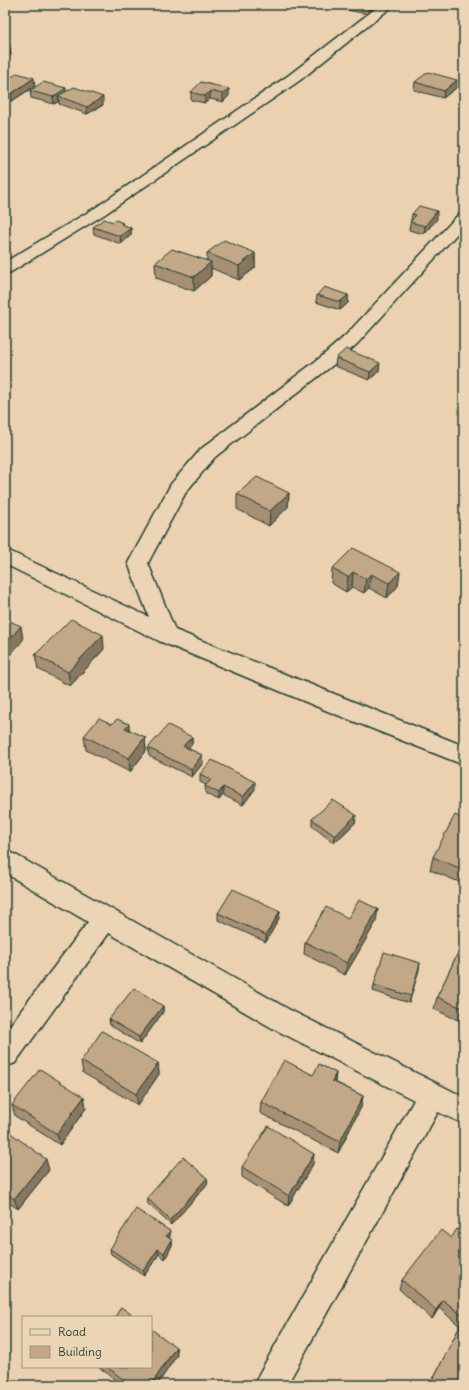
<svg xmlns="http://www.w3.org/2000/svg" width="469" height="1390" font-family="Delius,sans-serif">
<rect width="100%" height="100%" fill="#ebd1af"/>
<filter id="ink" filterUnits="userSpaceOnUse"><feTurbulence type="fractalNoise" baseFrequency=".025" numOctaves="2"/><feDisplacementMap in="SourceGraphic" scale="8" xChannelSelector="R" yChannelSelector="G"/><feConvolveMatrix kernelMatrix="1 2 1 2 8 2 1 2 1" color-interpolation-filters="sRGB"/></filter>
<g filter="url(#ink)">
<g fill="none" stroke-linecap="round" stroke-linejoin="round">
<g stroke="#1f3d34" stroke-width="3">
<path id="minor" d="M380,5H394L299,81L105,214L11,272L5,274V262L95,208L289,75Z
M464,212V226L357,344L333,365L215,457L186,492L148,563L175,630L464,746V765L330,712L159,641L5,564V549L149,617L128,563L171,484L201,449L321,357L345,336L459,214Z
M5,851L14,854L290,1010L464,1097V1124L438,1112L287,1385H254L259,1374L414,1100L272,1028L109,933L15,1063L5,1067V1032L88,922L5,873Z"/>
</g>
<use href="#minor" fill="#ebd5b4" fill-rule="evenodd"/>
</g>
<path fill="#a89074" stroke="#1f3d34" d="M348,5H374L368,14L347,10Z
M5,82L35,86L12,101L5,99Z
M201,82L229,96L223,102L210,99L205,103L191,100V92Z
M415,82L456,88L443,98L414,90Z
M30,91L66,92L103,105L87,114L59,104V101L54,104L31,98Z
M412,214L437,219L424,234L409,230Z
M123,225L131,228V235L121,244L94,234L93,227Z
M207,253H255V268L239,280L211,268V276L194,291L156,278L155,263L207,260Z
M317,295H348V303L340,310L316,302Z
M336,358L379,371L369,380L335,366Z
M289,493L288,507L269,526L237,509V494Z
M353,548L398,586L387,598L369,588L364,593L352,587L346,592L331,583L332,569Z
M104,649L70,686L38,669L35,655Z
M112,724L129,730L145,737L146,751L130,772L86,750L84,736Z
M192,737V744L188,749L202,755L203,763L192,777L149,756L148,748Z
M200,774L255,789L243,805L223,795L219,800L206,794L205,786L206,785L200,782Z
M356,815L355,823L334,843L312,826V819Z
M464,819V884L430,870L433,857Z
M280,911L279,918L266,942L218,920V913Z
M348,918L376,922L345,975L304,954L305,942Z
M464,940V1023L434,1009L437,997Z
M420,963L409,1003L373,991L374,985Z
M163,1006V1012L140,1044L110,1025L109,1019Z
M81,1061L158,1063L159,1074L138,1105L83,1073Z
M336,1073L335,1082L363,1096L361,1107L338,1153L260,1113L261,1102L313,1075Z
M84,1097L86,1108L60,1145L15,1116L12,1105Z
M5,1129L49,1170L18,1209L5,1200Z
M313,1164L288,1206L242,1177V1167Z
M464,1177V1191L460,1188Z
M208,1183L171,1225L148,1204L147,1198Z
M170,1231V1236L169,1238L172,1240V1245L165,1259L159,1254L144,1276L111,1254L110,1249Z
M464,1235V1385H430L460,1326L461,1327L439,1308L432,1319L399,1289L402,1280L451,1238Z
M176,1347L177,1355L157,1385H122L99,1367H151Z"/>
<path fill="#88765e" stroke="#1f3d34" d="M369,5H374L368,14V6Z
M10,47L11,55L5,58V50Z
M34,78L35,86L12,101L11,94Z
M457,80L456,88L443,98L444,91Z
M66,88V96H58L59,101L54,104L53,97Z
M229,89V96L223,102V94Z
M210,91V99L205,103V96Z
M103,97V105L87,114V107Z
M437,211V219L424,234L425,226Z
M131,228V235L121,244L120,236Z
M255,253V268L239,280V266Z
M211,262V276L194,291V277Z
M348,295V303L340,310V302Z
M380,363L379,371L369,380L370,372Z
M289,493L288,507L269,526L270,511Z
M353,572L352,587L346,592L348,577Z
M400,572L398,586L387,598L389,583Z
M371,574L369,588L364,593L366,579Z
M21,626L23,640L5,661V644Z
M103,635L104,649L70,686L68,672Z
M129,724L130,738L125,728Z
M145,737L146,751L130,772L129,758Z
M192,737V744L184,754L183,746Z
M202,755L203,763L192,777L191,769Z
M255,782V789L243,805V797Z
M223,787V795L219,800V793Z
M356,815L355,823L334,843L335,836Z
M378,909L376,922L345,975L347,963Z
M280,911L279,918L266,942V935Z
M420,963L419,970L409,1003L411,996Z
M163,1006V1012L140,1044L139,1037Z
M158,1063L159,1074L138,1105L136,1094Z
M336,1073L334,1084L332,1081Z
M363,1096L361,1107L338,1153L340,1142Z
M84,1097L86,1108L60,1145L57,1134Z
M314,1154L313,1164L288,1206L289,1196Z
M46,1159L49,1170L18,1209L14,1199Z
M207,1178L208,1183L171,1225L170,1220Z
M170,1231V1236L167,1241L166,1236Z
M172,1240V1245L165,1259L164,1253Z
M158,1249L159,1254L144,1276L143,1271Z
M443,1300L439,1308L432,1319L436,1310Z
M176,1347L177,1355L157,1385H151Z"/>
<path fill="#c3a887" stroke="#1f3d34" d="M359,5H369L368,6Z
M5,45L10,47L5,50Z
M428,72L457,80L444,91L415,82Z
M17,73L34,78L11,94L5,92V82Z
M43,82L66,88L53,97L30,91Z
M201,82L229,89L223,94L210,91L205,96L191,92Z
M74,87L103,97L87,107L58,96Z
M419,206L437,211L425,226L410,222L416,215L412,214Z
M104,219L113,222L116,220L123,223L121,224L131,228L120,236L93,227Z
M224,240L255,253L239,266L207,253Z
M172,249L211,262L194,277L155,263Z
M324,287L348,295L340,302L317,295Z
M346,349L380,363L370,372L336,358Z
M257,477L289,493L270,511L237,494Z
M353,548L400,572L389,583L371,574L366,579L353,572L348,577L332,569Z
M5,619L21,626L5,644Z
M71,619L103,635L68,672L35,655Z
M99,718L112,724L117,719L129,724L125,728L145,737L129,758L84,736Z
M168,725L192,737L183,746L202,755L191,769L148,748Z
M212,760L255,782L243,797L223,787L219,793L205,786L211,780L200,774Z
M333,800L356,815L335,836L312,819Z
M455,815L464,819V870L433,857Z
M233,889L280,911L266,935L218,913Z
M359,900L378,909L347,963L305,942L326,907L348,918Z
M464,940V1009L437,997Z
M384,952L420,963L411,996L374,985Z
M134,988L163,1006L139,1037L109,1019Z
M102,1031L158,1063L136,1094L81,1061Z
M284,1060L313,1075L319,1064L336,1073L332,1081L363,1096L340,1142L261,1102Z
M40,1069L84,1097L57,1134L12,1105Z
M268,1126L314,1154L289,1196L242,1167Z
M5,1129L46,1159L14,1199L5,1192Z
M183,1157L207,1178L170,1220L147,1198Z
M136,1209L170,1231L166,1236L172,1240L164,1253L158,1249L143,1271L110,1249Z
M457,1229L464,1235V1317L443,1300L436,1310L402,1280L441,1230L451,1238Z
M121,1307L135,1317H115Z
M460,1326L464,1329V1385H438L432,1381Z
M151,1329L176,1347L151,1385H130L107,1367H151Z"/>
</g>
<rect width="469" height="1390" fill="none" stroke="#ebd5b4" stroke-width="20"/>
<rect x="10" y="10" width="449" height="1370" fill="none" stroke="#1f3d34" stroke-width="1.5" filter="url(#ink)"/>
<rect x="22" y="1316" width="130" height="52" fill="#ebd5b4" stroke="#999881"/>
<rect x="30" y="1329" width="20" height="6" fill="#ebd5b4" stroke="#999881"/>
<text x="58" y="1336" font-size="12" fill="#1f3d34">Road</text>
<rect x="30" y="1346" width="20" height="12" fill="#c3a887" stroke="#999881"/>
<text x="58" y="1356" font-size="12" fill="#1f3d34">Building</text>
</svg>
